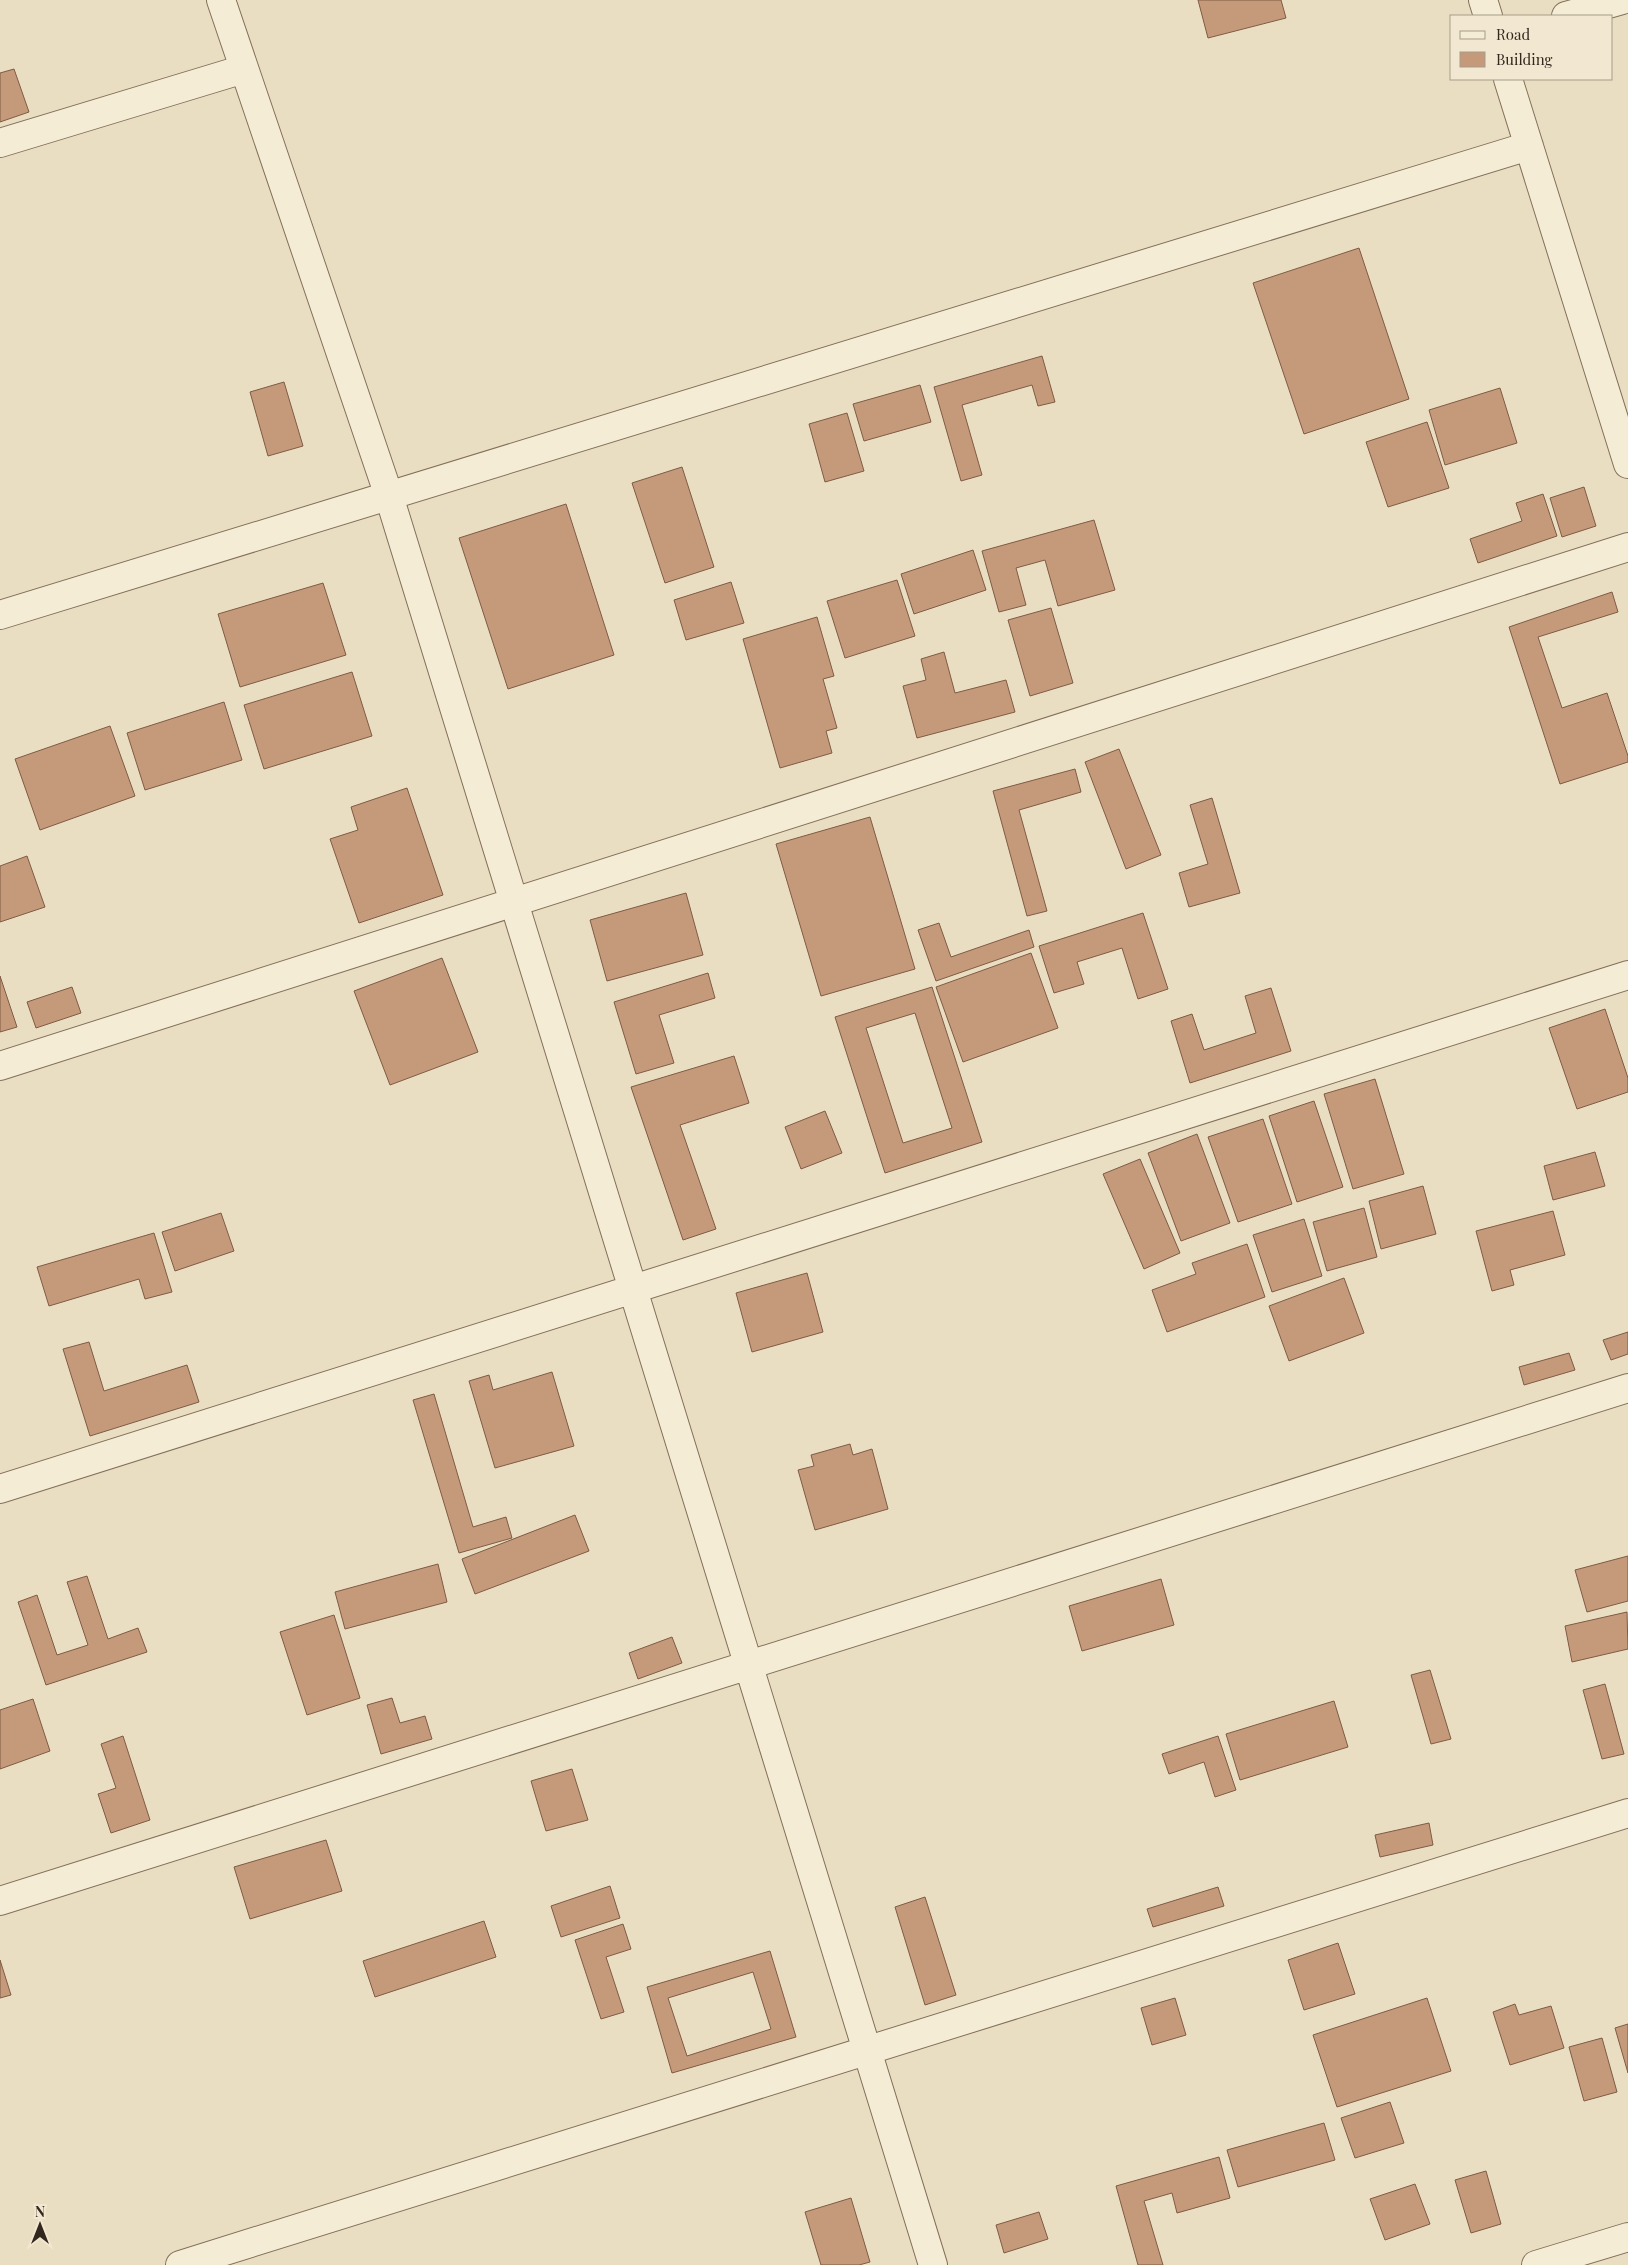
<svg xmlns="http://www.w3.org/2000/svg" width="1628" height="2265" font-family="'Playfair Display',serif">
<rect width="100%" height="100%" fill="#eadec2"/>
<path fill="#c59a7b" stroke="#7f5b43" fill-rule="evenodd" d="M1198,0H1281L1286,18L1208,38Z
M14,69L29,112L0,122V73Z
M1359,248L1409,399L1304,434L1253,283Z
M1042,356L1055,402L1038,406L1032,385L962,405L982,475L961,481L934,387Z
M284,382L303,446L268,456L250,392Z
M920,385L931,422L864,441L853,404Z
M1500,388L1517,443L1445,465L1429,410Z
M847,413L864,471L825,482L809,424Z
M1427,422L1449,488L1388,507L1366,442Z
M682,467L714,567L665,583L632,483Z
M1584,487L1596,526L1562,537L1550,498Z
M1543,494L1557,536L1478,563L1470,539L1522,521L1516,503Z
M566,504L614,655L508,689L459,538Z
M1094,520L1115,590L1058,606L1045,560L1016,568L1026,605L999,612L982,551Z
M973,550L986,590L914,614L901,574Z
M897,580L915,636L845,658L827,601Z
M731,582L744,623L686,640L674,600Z
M323,583L346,655L240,687L218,614Z
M1612,592L1618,612L1538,637L1562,708L1607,693L1628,756V762L1560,784L1509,627Z
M1051,608L1073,683L1030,696L1008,620Z
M817,617L834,676L823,679L837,728L826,731L832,753L780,768L743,639Z
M944,652L955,693L1006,680L1015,712L917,738L903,686L926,680L921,659Z
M352,672L372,736L264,769L244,705Z
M224,702L242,760L145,790L127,733Z
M110,726L135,796L40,830L15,759Z
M1119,749L1161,855L1126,869L1085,762Z
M1075,769L1081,792L1019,810L1047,911L1027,916L993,791Z
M407,788L443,895L359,923L330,839L358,830L351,807Z
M1212,798L1240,893L1189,907L1179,873L1208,864L1190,805Z
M870,817L915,969L821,996L776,844Z
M27,856L45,907L0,922V866Z
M686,893L703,955L607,981L590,920Z
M1143,913L1168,989L1138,999L1122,948L1077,962L1084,984L1054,993L1039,946Z
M939,923L951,957L1029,930L1034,947L936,981L918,930Z
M1031,953L1058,1028L963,1062L936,987Z
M442,958L478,1052L390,1085L354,991Z
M708,973L715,998L659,1015L674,1063L636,1074L614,1002Z
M0,976L17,1027L0,1032Z
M72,987L81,1013L36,1028L27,1002Z
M932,987L982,1142L885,1173L835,1017ZM915,1013L952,1128L903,1143L866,1028Z
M1271,988L1291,1051L1190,1083L1171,1021L1192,1014L1204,1050L1256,1033L1245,996Z
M1605,1009L1628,1078V1092L1577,1109L1549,1028Z
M734,1056L749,1103L680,1125L716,1229L683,1240L631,1087Z
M1375,1079L1404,1174L1353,1189L1324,1094Z
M1314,1101L1343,1187L1297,1202L1269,1116Z
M825,1111L842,1153L801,1169L785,1127Z
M1263,1119L1292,1204L1238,1222L1208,1137Z
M1197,1134L1230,1223L1181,1241L1148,1153Z
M1595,1152L1605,1186L1553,1200L1544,1166Z
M1140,1159L1180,1253L1144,1269L1103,1174Z
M1423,1186L1436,1234L1381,1249L1369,1201Z
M1364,1208L1377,1257L1327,1271L1313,1222Z
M1553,1211L1565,1255L1510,1270L1514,1285L1492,1291L1476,1231Z
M221,1213L234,1251L175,1271L162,1232Z
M1304,1219L1322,1276L1272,1292L1253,1235Z
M154,1233L172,1292L145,1299L139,1279L49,1306L37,1267Z
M1247,1244L1265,1297L1167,1332L1152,1290L1196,1274L1192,1263Z
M807,1273L823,1332L752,1352L736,1293Z
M1344,1278L1364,1333L1289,1361L1269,1306Z
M1628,1332V1354L1611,1360L1603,1340Z
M89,1342L104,1391L187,1365L199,1402L90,1436L63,1349Z
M1569,1353L1575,1370L1524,1385L1519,1367Z
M552,1372L574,1446L495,1468L469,1381L489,1375L493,1390Z
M434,1394L473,1527L506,1517L512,1538L459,1553L413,1400Z
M850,1444L853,1455L872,1449L888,1509L815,1530L798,1470L814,1466L811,1455Z
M575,1515L589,1551L475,1594L462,1559Z
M1628,1556V1601L1587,1612L1575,1570Z
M438,1564L447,1602L345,1629L335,1592Z
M87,1576L108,1639L138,1628L147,1652L46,1685L18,1602L37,1595L57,1655L88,1645L67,1582Z
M1161,1579L1174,1625L1082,1651L1069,1606Z
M1627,1612L1628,1649L1572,1662L1565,1626Z
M334,1615L360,1698L307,1715L280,1632Z
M672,1637L682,1663L638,1679L629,1653Z
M1430,1670L1451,1739L1431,1744L1411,1675Z
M1605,1684L1624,1754L1602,1759L1583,1690Z
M392,1698L400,1723L425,1716L432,1739L381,1754L367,1705Z
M33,1699L50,1751L0,1769V1710Z
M1334,1701L1348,1747L1240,1780L1226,1734Z
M123,1736L150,1820L111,1833L98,1794L116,1788L101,1744Z
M1218,1736L1236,1790L1215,1797L1204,1762L1169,1774L1162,1754Z
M572,1769L588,1820L546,1831L531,1781Z
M1429,1823L1433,1845L1380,1857L1375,1835Z
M326,1840L342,1891L250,1919L234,1867Z
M610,1886L620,1918L561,1937L551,1906Z
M1218,1887L1224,1906L1153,1927L1147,1909Z
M925,1897L956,1995L925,2005L895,1907Z
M484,1921L496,1957L375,1997L363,1961Z
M623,1924L631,1949L606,1957L624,2012L601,2019L575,1940Z
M1338,1943L1355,1994L1304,2010L1288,1960Z
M770,1951L796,2037L672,2073L647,1987ZM753,1972L771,2029L687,2056L668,1998Z
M0,1960L11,1995L0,1998Z
M1175,1998L1186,2035L1152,2045L1141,2008Z
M1427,1998L1451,2071L1337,2107L1313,2035Z
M1515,2004L1519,2015L1551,2006L1564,2048L1510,2065L1493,2012Z
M1628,2024V2073L1615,2028Z
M1602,2038L1617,2092L1584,2101L1569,2047Z
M1390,2102L1404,2143L1355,2158L1341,2118Z
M1324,2123L1335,2160L1238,2187L1227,2150Z
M1219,2157L1230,2198L1177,2213L1172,2193L1144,2201L1163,2265H1138L1116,2186Z
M1486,2171L1501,2224L1471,2233L1455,2180Z
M1415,2184L1430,2224L1385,2240L1370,2199Z
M851,2198L870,2262L859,2265H821L805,2212Z
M1039,2212L1048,2239L1004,2253L996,2225Z"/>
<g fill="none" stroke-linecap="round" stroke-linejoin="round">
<g stroke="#82705b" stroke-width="30">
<path id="minor" d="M221,0L389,496L933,2265
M1483,0L1488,16
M1566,16L1622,0
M1508,79L1628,464
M0,143L244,69
M0,615L1529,146
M0,1066L1628,547
M0,1489L1628,975
M0,1901L1628,1388
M180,2265L1628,1813
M1536,2265L1628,2237"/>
</g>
<use href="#minor" stroke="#f5ecd5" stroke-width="28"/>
</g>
<rect x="1450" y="15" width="162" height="65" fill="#f2e8d1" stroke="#a69b89"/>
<rect x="1460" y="31" width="25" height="8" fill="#f5ecd5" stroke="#a69b89"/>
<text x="1496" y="40" font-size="15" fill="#33281e">Road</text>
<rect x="1460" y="52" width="25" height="15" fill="#c59a7b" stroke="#a69b89"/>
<text x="1496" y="65" font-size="15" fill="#33281e">Building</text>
<g transform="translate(40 2225)" stroke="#f2e8d1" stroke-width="4" paint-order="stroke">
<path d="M0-4L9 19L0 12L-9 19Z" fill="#33281e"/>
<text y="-8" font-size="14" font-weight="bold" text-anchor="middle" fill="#33281e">N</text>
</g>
</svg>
